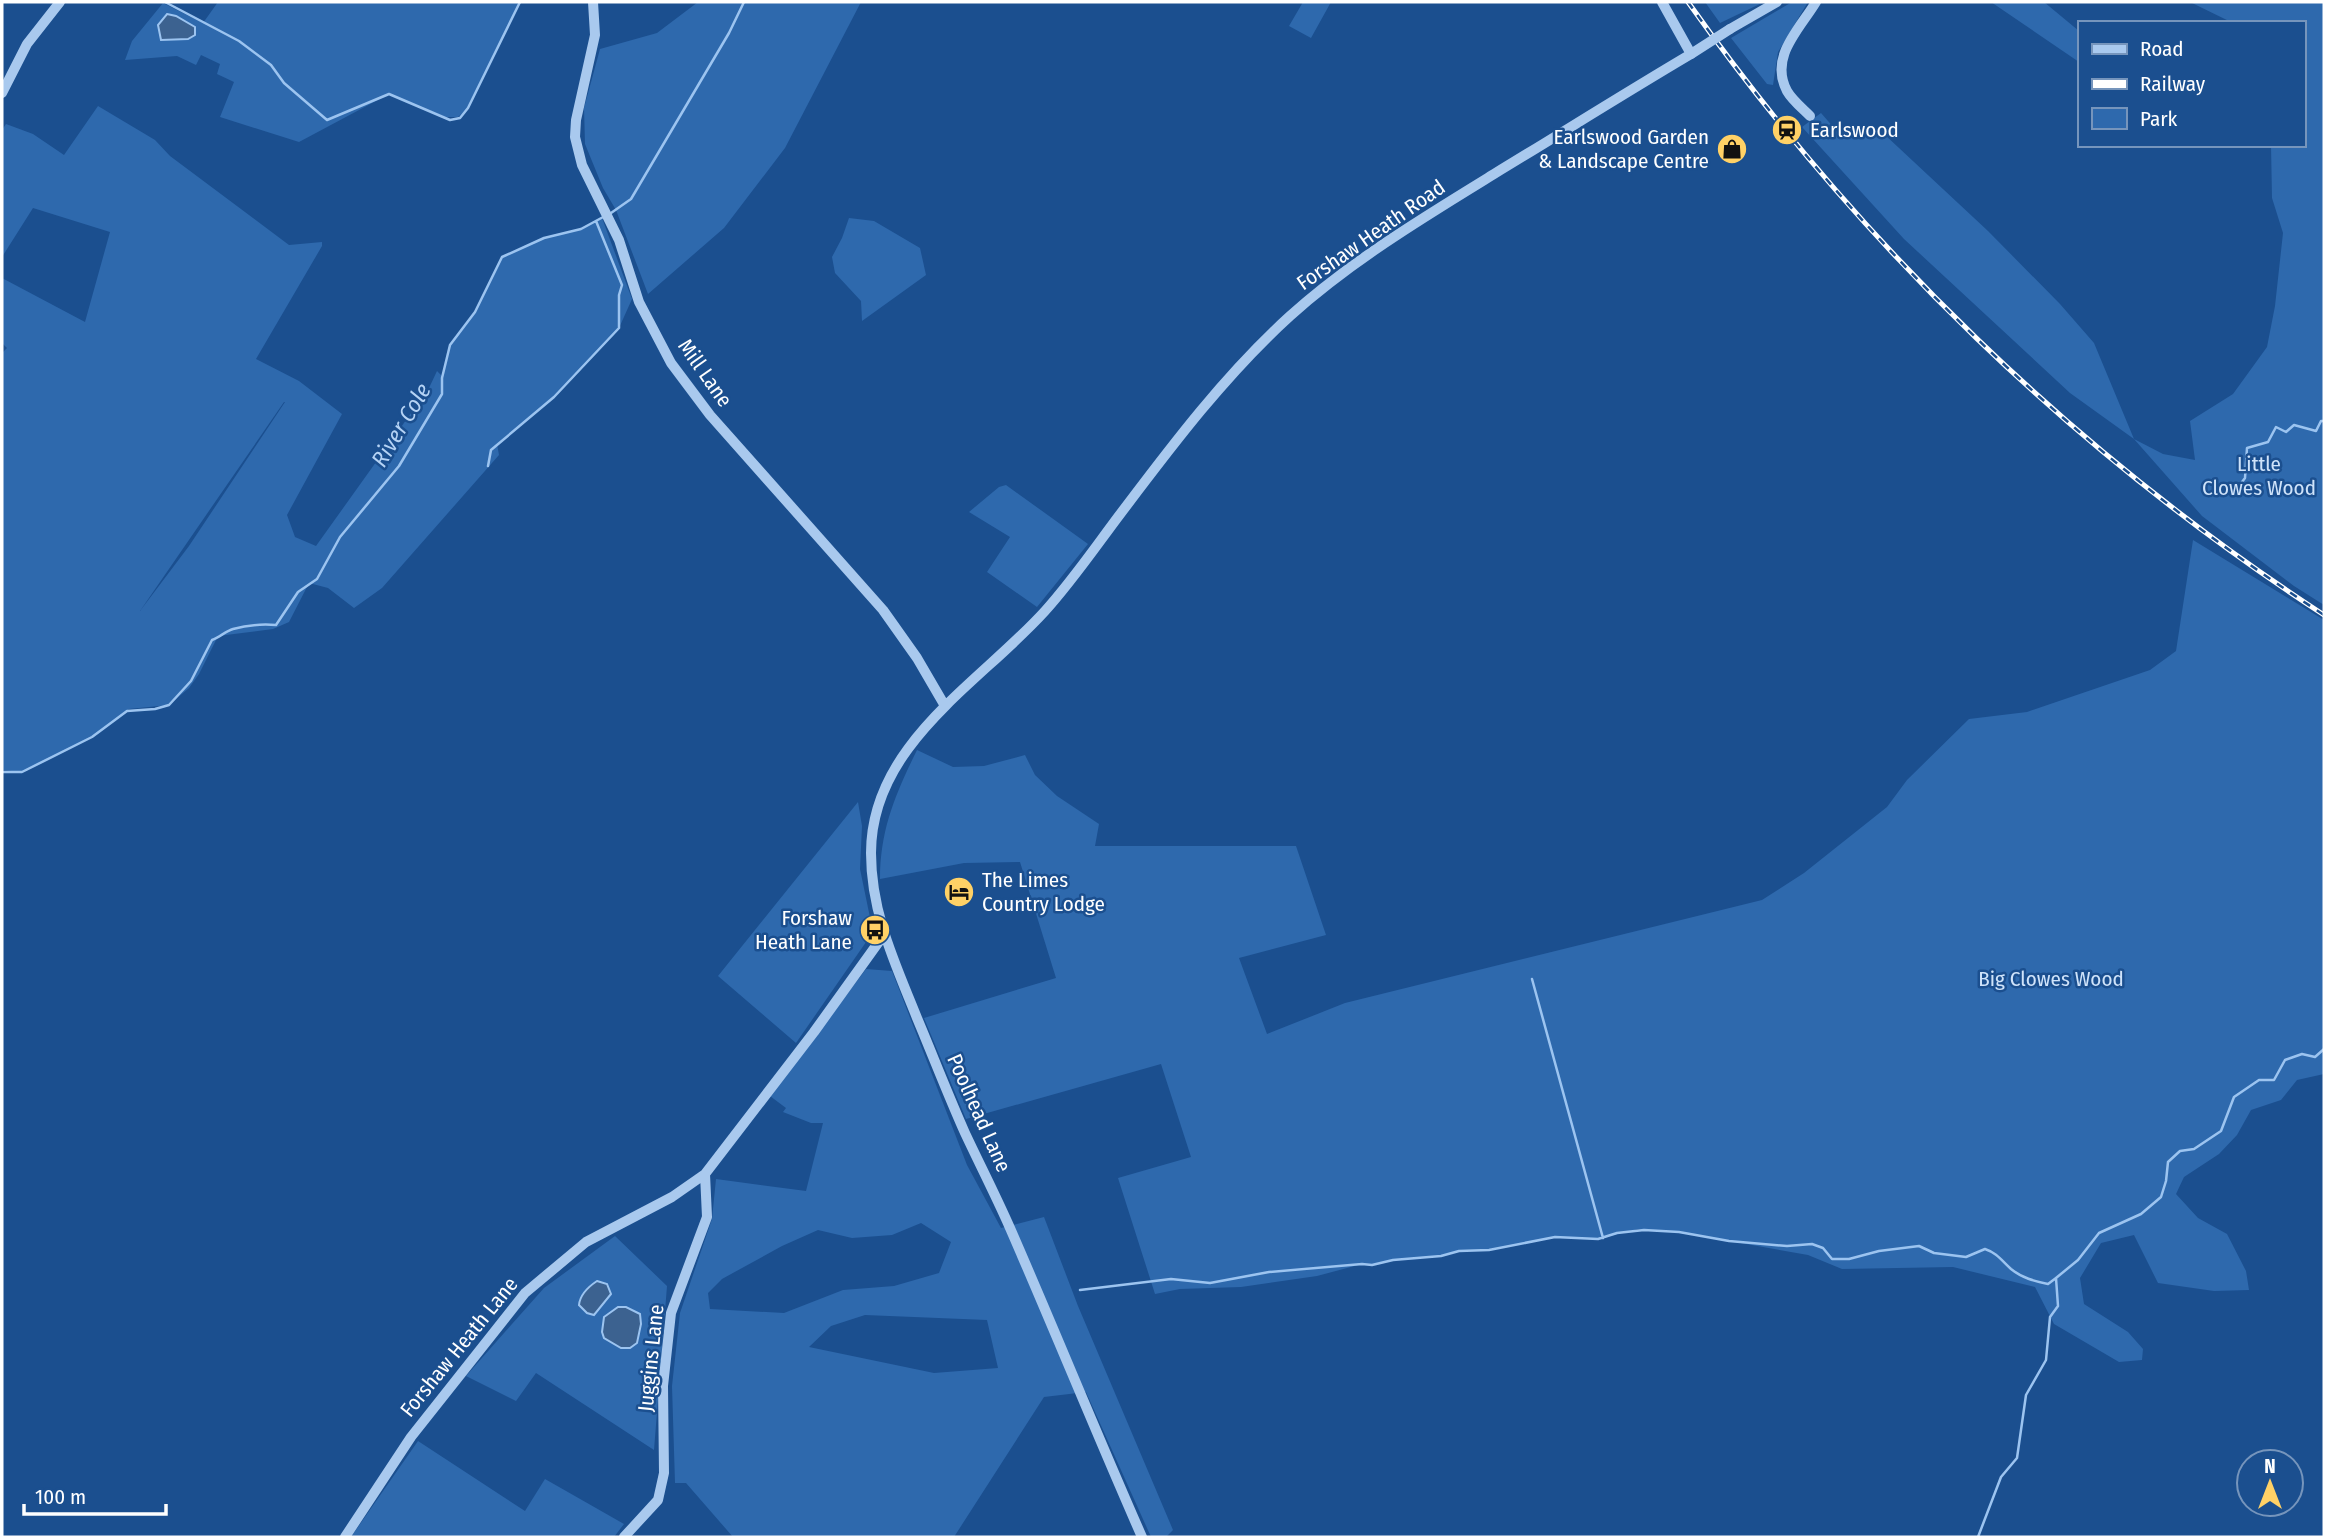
<svg xmlns="http://www.w3.org/2000/svg" width="2326" height="1539" font-family="'Fira Sans Condensed',sans-serif">
<rect width="100%" height="100%" fill="#1b4f8f"/>
<path fill="#2e69ad" fill-rule="evenodd" d="M218,2H520L468,108L458,117H446L389,94L299,142L220,117L234,82L217,74L220,64L201,55L196,65L177,56L125,60L132,41L163,3L203,23Z
M698,2H861L785,148L724,228L648,294L616,210L603,188L585,144L584,108L600,49L657,33Z
M1303,2H1331L1311,38L1289,26Z
M1705,2H1764L1720,23Z
M1792,2H1808L1778,52L1773,85L1767,84L1731,38Z
M1991,2H2044L2079,31V62Z
M2190,2H2324V605L2294,586L2202,516L2134,439L2070,393L1904,239L1802,127L1821,113L1842,137L1884,134L1988,231L2060,304L2094,343L2134,439L2163,454L2195,460L2190,421L2233,394L2267,347L2275,306L2283,233L2272,198L2271,145H2303V23H2233Z
M98,106L155,140L170,156L289,245L322,242V246L256,359L299,381L342,414L287,515L295,537L316,546L429,388L437,371L443,377L450,345L475,312L502,257L544,238L581,229L602,218L632,299L619,328L554,397L497,444L499,455L382,588L354,608L328,588L309,583L289,622L273,629L218,636L199,674L189,688L169,705L129,709L92,737L22,772L2,770V353L7,348L2,343V278L85,322L110,232L33,208L2,257V130L6,124L33,134L64,155ZM285,402L189,546L140,611L284,402Z
M849,218L874,221L920,248L926,275L862,321L861,301L835,273L832,257L842,238Z
M1006,485L1088,544L1037,607L987,572L1010,537L969,512L999,487Z
M2193,540L2324,620V1074L2297,1080L2281,1100L2251,1110L2237,1135L2219,1154L2184,1177L2176,1194L2198,1218L2227,1234L2246,1271L2249,1290L2214,1291L2158,1283L2134,1235L2101,1243L2080,1278L2084,1304L2128,1332L2143,1349L2142,1360L2119,1362L2054,1324L2035,1287L1953,1267L1842,1269L1808,1255L1679,1232L1638,1229L1598,1239L1555,1237L1489,1250L1459,1251L1441,1256L1393,1260L1372,1265L1362,1264L1317,1276L1241,1287L1180,1289L1155,1294L1118,1178L1191,1157L1161,1064L966,1119L924,1018L1056,978L1020,862L964,863L880,879C880,829 896,793 917,750L953,767L984,766L1025,755L1035,775L1057,796L1099,824L1095,846H1296L1326,935L1239,958L1267,1034L1345,1003L1762,900L1804,873L1887,807L1907,780L1969,719L2027,712L2150,670L2176,651Z
M858,802L862,826L860,869L873,932L796,1043L718,976Z
M866,969L892,971L967,1165L1001,1228L1044,1217L1078,1306L1173,1530L1166,1537H1151L1086,1392L1044,1397L954,1537H733L686,1483H675L672,1386L680,1313L712,1219L716,1179L806,1191L823,1123H811L783,1112L786,1108L770,1096ZM921,1223L951,1242L939,1273L894,1286L843,1290L784,1313L710,1309L708,1293L722,1279L782,1246L818,1230L852,1238L892,1235ZM865,1315L987,1320L998,1368L934,1373L809,1347L831,1326Z
M615,1236L667,1286L654,1450L536,1373L516,1401L466,1376L544,1288Z
M418,1441L525,1511L545,1479L624,1524L614,1537H351Z"/>
<path fill="#3c6290" stroke="#9cc4f0" stroke-width="2" d="M167,14L176,16L195,27V35L188,39L161,40L158,25Z
M597,1281L607,1284L611,1294L594,1315L587,1313L579,1305C580,1294 588,1287 597,1281Z
M618,1307H626L640,1314L641,1324L637,1343L630,1348H621L604,1338L602,1332L604,1317Z"/>
<g fill="none" stroke-linecap="round" stroke-linejoin="round">
<path stroke="#9cc4f0" stroke-width="2.5" d="M165,2L239,41L271,65L284,83L327,120L389,94L450,120L460,118L468,108L520,2
M611,213L631,199L729,33L744,2
M488,466L491,450L554,397L619,328V295L622,285L596,221
M2226,488L2239,486L2245,478L2247,448L2268,442L2276,427L2286,432L2294,425L2316,431L2321,421H2324
M2,772H22L92,737L127,711L155,709L169,705L191,681L212,640C220,637 226,631 233,629C247,625 262,624 276,625L298,592L317,579L340,537L399,466L442,394V378L450,345L475,312L502,257L544,238L581,229L605,216
M1532,979L1603,1238
M1080,1290L1171,1279L1210,1283L1269,1272L1362,1264L1372,1265L1393,1260L1441,1256L1459,1251L1489,1250L1555,1237L1598,1239L1617,1233L1644,1230L1679,1232L1729,1241L1787,1246L1812,1244L1823,1248L1832,1259H1849L1879,1251L1919,1246L1934,1253L1966,1257L1985,1249C1997,1253 2002,1261 2011,1269C2022,1278 2034,1281 2048,1284L2056,1278
M1978,1537L2001,1477L2017,1458L2026,1395L2046,1360L2050,1317L2058,1306L2056,1278L2078,1260L2099,1233L2141,1214L2161,1197L2166,1181L2168,1162L2180,1151L2194,1149L2221,1131L2234,1097L2259,1080H2274L2285,1060L2302,1054L2315,1057L2324,1049"/>
<path stroke="#a9c9ee" stroke-width="10" d="M593,2L595,35L576,120L575,137L582,165L619,240L639,302L671,363L710,415L883,610L917,658L945,706
M1730,29L1777,2
M2,93L27,44L60,2
M1810,116C1803,109 1792,100 1787,91C1769,57 1799,30 1816,2
M345,1537L411,1437L525,1293L586,1242L672,1197L705,1174L814,1032L883,936
M624,1537L658,1500L664,1473L663,1386L671,1313L707,1217L705,1174
M1142,1537C1097,1435 1055,1331 1010,1228C996,1196 980,1165 965,1133C948,1095 933,1056 917,1018C895,963 871,913 871,853C871,744 980,683 1045,611C1073,580 1096,546 1121,513C1173,444 1226,374 1290,316C1351,261 1424,217 1494,174C1560,134 1625,93 1691,54L1662,2"/>
<g stroke="#fff" stroke-width="5">
<path id="rail" d="M1688,2C1860,245 2075,453 2324,615"/>
</g>
<use href="#rail" stroke="#1b4f8f" stroke-width="2.5" stroke-dasharray="8" stroke-linecap="butt"/>
<path stroke="#a9c9ee" stroke-width="10" d="M1691,54L1730,29"/>
</g>
<defs>
<g id="station-disc" transform="scale(1.575)"><circle r="9.5" fill="#ffd166" stroke="#1b4f8f"/><path d="M-3-6H3Q5-6 5-4V2Q5 4 3 4L4.5 6H3L1.5 4h-3L-3 6H-4.5L-3 4Q-5 4-5 2V-4Q-5-6-3-6ZM-3.5-4v3h7v-3ZM-3.5 1v1.5H-2V1ZM2 1v1.5H3.5V1Z" fill="#111"/></g>
<g id="shop-disc" transform="scale(1.575)"><circle r="9.5" fill="#ffd166" stroke="#1b4f8f"/><path d="M-5-2.5h2.3a2.7 3.5 0 0 1 5.4 0H5L5.5 6h-11ZM-1.5-2.5h3a1.5 2.3 0 0 0-3 0Z" fill="#111"/></g>
<g id="hotel-disc" transform="scale(1.575)"><circle r="9.5" fill="#ffd166" stroke="#1b4f8f"/><path d="M-6-4.5h1.5V1H6V5H4.5V3h-9V5H-6ZM-4 0a1.8 1.8 0 1 1 3.6 0ZM.5 0V-2.5h3Q6-2.5 6 0Z" fill="#111"/></g>
<g id="bus-disc" transform="scale(1.575)"><circle r="9.5" fill="#ffd166" stroke="#1b4f8f"/><path d="M-5-6H5V4H4V6H2V4H-2V6H-4V4H-5ZM-3.5-4V0h7V-4ZM-3.5 1.2v1.5H-2V1.2ZM2 1.2v1.5H3.5V1.2Z" fill="#111"/></g>
</defs>
<g fill-rule="evenodd">
<use href="#station-disc" x="1787" y="130"/>
<use href="#shop-disc" x="1732" y="149"/>
<use href="#hotel-disc" x="959" y="892"/>
<use href="#bus-disc" x="875" y="930"/>
</g>
<g text-anchor="middle" dominant-baseline="central" stroke-width="5" stroke-linejoin="round" paint-order="stroke">
<g font-size="21" fill="#fff" stroke="#1b4f8f" text-anchor="start">
<text x="1810" y="130">Earlswood</text>
<text x="1709" y="137" text-anchor="end">Earlswood Garden<tspan x="1709" dy="24">&amp; Landscape Centre</tspan></text>
<text x="982" y="880">The Limes<tspan x="982" dy="24">Country Lodge</tspan></text>
<text x="852" y="918" text-anchor="end">Forshaw<tspan x="852" dy="24">Heath Lane</tspan></text>
</g>
<g font-size="21" fill="#fff" stroke="#1b4f8f">
<text transform="translate(1371 235) rotate(-35)">Forshaw Heath Road</text>
<text transform="translate(705 373) rotate(55)">Mill Lane</text>
<text transform="translate(979 1113) rotate(66)">Poolhead Lane</text>
<text transform="translate(459 1347) rotate(-51)">Forshaw Heath Lane</text>
<text transform="translate(651 1358) rotate(-84)">Juggins Lane</text>
</g>
<g font-size="21" fill="#cfe3fa" stroke="#1b4f8f">
<text x="2259" y="464">Little<tspan x="2259" dy="24">Clowes Wood</tspan></text>
<text x="2051" y="979">Big Clowes Wood</text>
</g>
<g font-size="23" font-style="italic" fill="#b5d3f5" stroke="#1b4f8f">
<text transform="translate(401 425) rotate(-59)">River Cole</text>
</g>
</g>
<rect width="2326" height="1539" fill="none" stroke="#ffffff" stroke-width="7"/>
<rect x="2078" y="21" width="228" height="126" fill="#1b4f8f" stroke="#7695bc" stroke-width="2"/>
<rect x="2092" y="44" width="35" height="10" fill="#a9c9ee" stroke="#7695bc" stroke-width="2"/>
<text x="2140" y="56" font-size="21" fill="#ffffff">Road</text>
<rect x="2092" y="79" width="35" height="10" fill="#ffffff" stroke="#7695bc" stroke-width="2"/>
<text x="2140" y="91" font-size="21" fill="#ffffff">Railway</text>
<rect x="2092" y="108" width="35" height="21" fill="#2e69ad" stroke="#7695bc" stroke-width="2"/>
<text x="2140" y="126" font-size="21" fill="#ffffff">Park</text>
<g transform="translate(2270 1483)"><circle r="33" fill="#1b4f8f" stroke="#7695bc" stroke-width="2"/>
<path d="M0-5L12 26L0 18L-12 26Z" fill="#ffd166"/>
<text y="-10" font-size="19" font-weight="bold" text-anchor="middle" fill="#ffffff">N</text>
</g>
<path d="M24 1504v10h142v-10" fill="none" stroke="#ffffff" stroke-width="3.5"/>
<text x="35" y="1504" font-size="21" fill="#ffffff" stroke="#1b4f8f" stroke-width="5" paint-order="stroke">100 m</text>
</svg>
